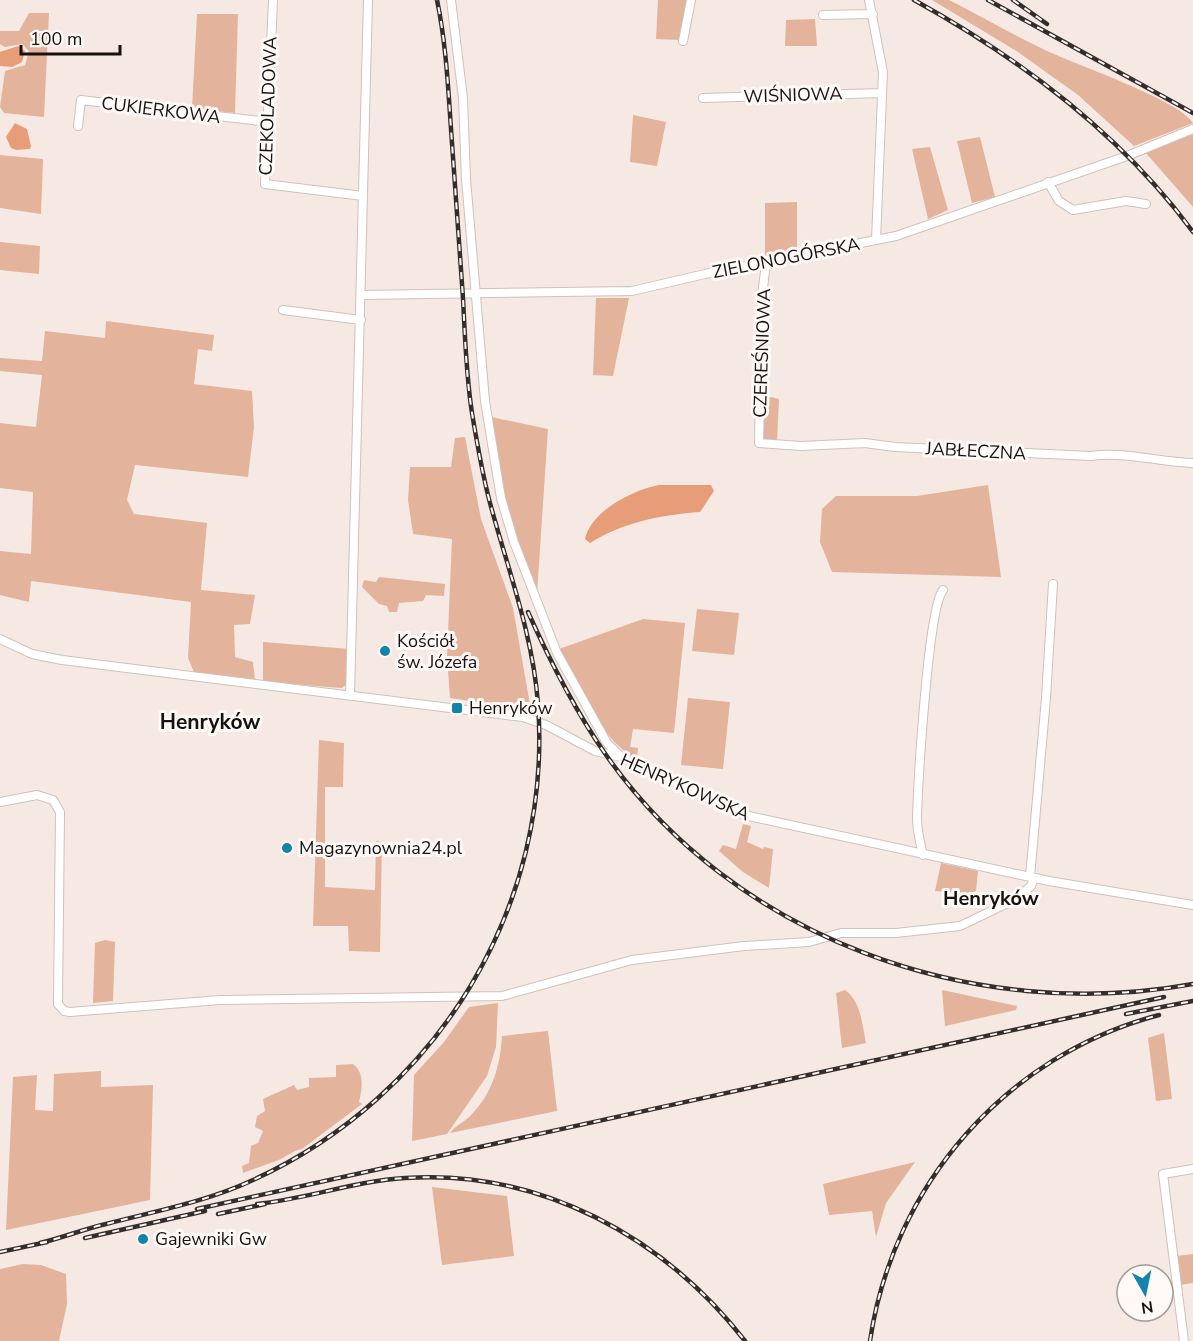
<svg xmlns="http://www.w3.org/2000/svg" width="1193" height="1341" font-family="'Nunito Sans',sans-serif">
<rect width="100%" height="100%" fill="#f6e9e3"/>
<path fill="#e3b39c" d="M658,0H689L680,40L656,39Z
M932,0H949C981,16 1011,34 1043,49C1073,64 1178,99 1193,123L1134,146L1078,95L1018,52Z
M29,13H49L44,117L4,113L0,107L5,71L25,65L29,51L22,44L5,47L0,44V31H19Z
M197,14H238L235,113L192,108Z
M815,19L817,46H785L786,20Z
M633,115L666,122L657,166L630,162Z
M1193,134V207L1146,153Z
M980,137L995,197L972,203L957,141Z
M930,147L948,210L928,219L912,149Z
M0,155L43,159L41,214L0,208Z
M797,202V251L765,258V203Z
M0,242L40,246L39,274L0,270Z
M596,298H629L613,376L593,375Z
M106,321L214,335L212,351L198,349L194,384L252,391L254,427L248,477L135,465L127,500L134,514L207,523L201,590L255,595L250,624L234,625L235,657L253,662L255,681L229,679L194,672L188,658L191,602L31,581L29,602L0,595V551L31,554L33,492L0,488V423L36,427L42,375L0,371V358L42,361L45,331L105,338Z
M771,397L779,399L777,441L762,440L763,398Z
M491,417L548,429L537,594L506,510Z
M465,437L481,519L513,608L531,710L450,698L447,656L452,539L413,534L408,500L410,467H451L455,438Z
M988,485L1001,577L832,572L820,542L822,509L836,496H917Z
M379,577L445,584L444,596L426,595L423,601L399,603L397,612H389L387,606L379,604L362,587L364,580L376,582Z
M697,609L739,613L734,655L692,651Z
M643,619L685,623L674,733L633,729L630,747L638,748L637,759C600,741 579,685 559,649Z
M263,642L350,649L348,683L342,688L263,682Z
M688,698L730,702L723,769L681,765Z
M319,740L344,743L343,787H325V887L375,890L376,841L382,842L380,952L349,951L348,926H313Z
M743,824L751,826L747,842L763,849L764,847L773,849L769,888L743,872L719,851L723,845L736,849Z
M941,863L978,871L976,891L969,894L935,891Z
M105,940L115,942L113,1001L93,1003L95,943Z
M845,990C861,1001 862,1024 866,1043L842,1048L836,993Z
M942,990L1017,1006L1016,1010L945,1026Z
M498,1003L496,1047L487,1076L447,1134L412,1141L414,1075L444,1042L469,1007Z
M548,1031L557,1111L450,1133C456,1125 465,1122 472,1114C493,1092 500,1066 502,1036Z
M1164,1033L1172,1099L1156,1101L1148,1038Z
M353,1064C365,1073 362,1089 359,1102L362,1104L302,1149C291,1151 285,1158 276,1161C265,1165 254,1169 243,1173L242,1166L249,1163L251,1146L258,1143L263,1131L255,1127L257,1116L265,1111L263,1099L294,1085L297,1090L309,1087V1078L336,1077V1065Z
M101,1071V1087L153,1085L150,1200L6,1230L13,1077L37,1075L35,1110L53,1111L54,1074Z
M915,1162L886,1203L876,1237L872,1211L829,1215L823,1184Z
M432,1187L507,1196L514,1256L442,1265Z
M1193,1254V1283L1180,1285L1177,1256Z
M23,1264L41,1265L66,1274L67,1304L59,1341H0V1269Z"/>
<path fill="#e69d78" d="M18,46L25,51L22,62L12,67L0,66V52Z
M15,123L27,129L31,146L30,149L16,150L11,148L6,137Z
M659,485H711L714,491L700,512C661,515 624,522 590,543L585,539C591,511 633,490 659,485Z"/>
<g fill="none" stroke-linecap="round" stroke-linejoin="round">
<g stroke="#cec2bc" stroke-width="10">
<path id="minor" d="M273,0L265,184L363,196
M451,0L463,98L466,179L485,401L501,498L514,542L557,653L607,743L620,756
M869,0L883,72L876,240
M823,15L873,14
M683,41L691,0
M703,98L882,93
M78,126L81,100L268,122
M1048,182L1059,201L1073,210L1126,201L1146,204
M766,263L762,296L759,443L801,446L865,443L895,447L1091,456C1124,451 1159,462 1193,463
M362,295L632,291L705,274L896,236L1127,156L1193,129
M283,310L361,320
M0,639L32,654L62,660L523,717L546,725L595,751L621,757L744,815L1049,881L1193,905
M350,695L368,0
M0,802L37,795L53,800L60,812L58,1004L64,1011L70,1012L220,1000L502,996L632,960L744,946L809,942L841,933H896L960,926L1016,899L1031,886L1034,878
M923,855C920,843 917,830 917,818C918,784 928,608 943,590
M1030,877L1046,698L1053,584
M1184,1341L1163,1174L1193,1169"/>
</g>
<use href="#minor" stroke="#fff" stroke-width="8"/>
<g stroke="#332e2b" stroke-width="4.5">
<path id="rail" d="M914,0C1021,59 1120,133 1193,232
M988,0L1193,113
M1013,0L1047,24
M528,612C550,661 573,707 604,752C733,939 974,1024 1193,984
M1126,1014L1193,1001
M257,1204C307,1199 355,1181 405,1178C540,1169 664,1237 745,1341
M197,1209L1164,997
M218,1214L265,1204
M85,1238L205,1211
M40,1243C62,1238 84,1229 106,1224C156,1211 206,1202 253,1180C437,1096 553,907 538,704C533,635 508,570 490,503C482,473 477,443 472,413C466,375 465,336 463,298C459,242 455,186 451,129C448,86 446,43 437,0
M0,1252L47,1242
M870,1341C893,1185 1006,1055 1159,1015"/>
</g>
<use href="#rail" stroke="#fef8f6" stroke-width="2" stroke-dasharray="7" stroke-linecap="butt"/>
</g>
<g fill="#1084aa" stroke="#fef8f6" stroke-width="2">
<circle cx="385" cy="651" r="6"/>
<rect x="451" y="702" width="12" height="12" rx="3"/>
<circle cx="287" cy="848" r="6"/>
<circle cx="143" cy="1239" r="6"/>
</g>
<g text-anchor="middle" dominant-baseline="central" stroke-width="6" stroke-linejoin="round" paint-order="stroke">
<g font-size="18" fill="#161210" stroke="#fef8f6">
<text transform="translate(793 95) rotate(-2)">WIŚNIOWA</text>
<text transform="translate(268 106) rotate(-88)">CZEKOLADOWA</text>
<text transform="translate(161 110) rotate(7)">CUKIERKOWA</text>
<text transform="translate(786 258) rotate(-11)">ZIELONOGÓRSKA</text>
<text transform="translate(762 353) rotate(-88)">CZEREŚNIOWA</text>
<text transform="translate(976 451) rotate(3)">JABŁECZNA</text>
<text transform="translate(685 787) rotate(24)">HENRYKOWSKA</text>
</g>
<g font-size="18" fill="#161210" stroke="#fef8f6" text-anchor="start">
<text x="397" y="641">Kościół<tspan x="397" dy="21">św. Józefa</tspan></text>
<text x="469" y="708">Henryków</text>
<text x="299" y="848">Magazynownia24.pl</text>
<text x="155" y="1239">Gajewniki Gw</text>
</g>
<g font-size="20" font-weight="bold" fill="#161210" stroke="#fef8f6">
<text x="991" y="898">Henryków</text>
</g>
<g font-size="21" font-weight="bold" fill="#161210" stroke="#fef8f6">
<text x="210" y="722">Henryków</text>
</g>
</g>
<g transform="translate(1145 1293) rotate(171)"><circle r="28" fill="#fef8f6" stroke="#a19c9a" stroke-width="1.5"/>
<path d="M0-4.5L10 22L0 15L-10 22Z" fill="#1084aa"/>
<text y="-9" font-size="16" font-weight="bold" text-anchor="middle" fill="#161210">N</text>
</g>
<path d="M21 45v9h99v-9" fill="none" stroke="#161210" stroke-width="3"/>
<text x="30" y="45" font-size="18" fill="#161210" stroke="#fef8f6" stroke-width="4.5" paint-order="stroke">100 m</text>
</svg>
